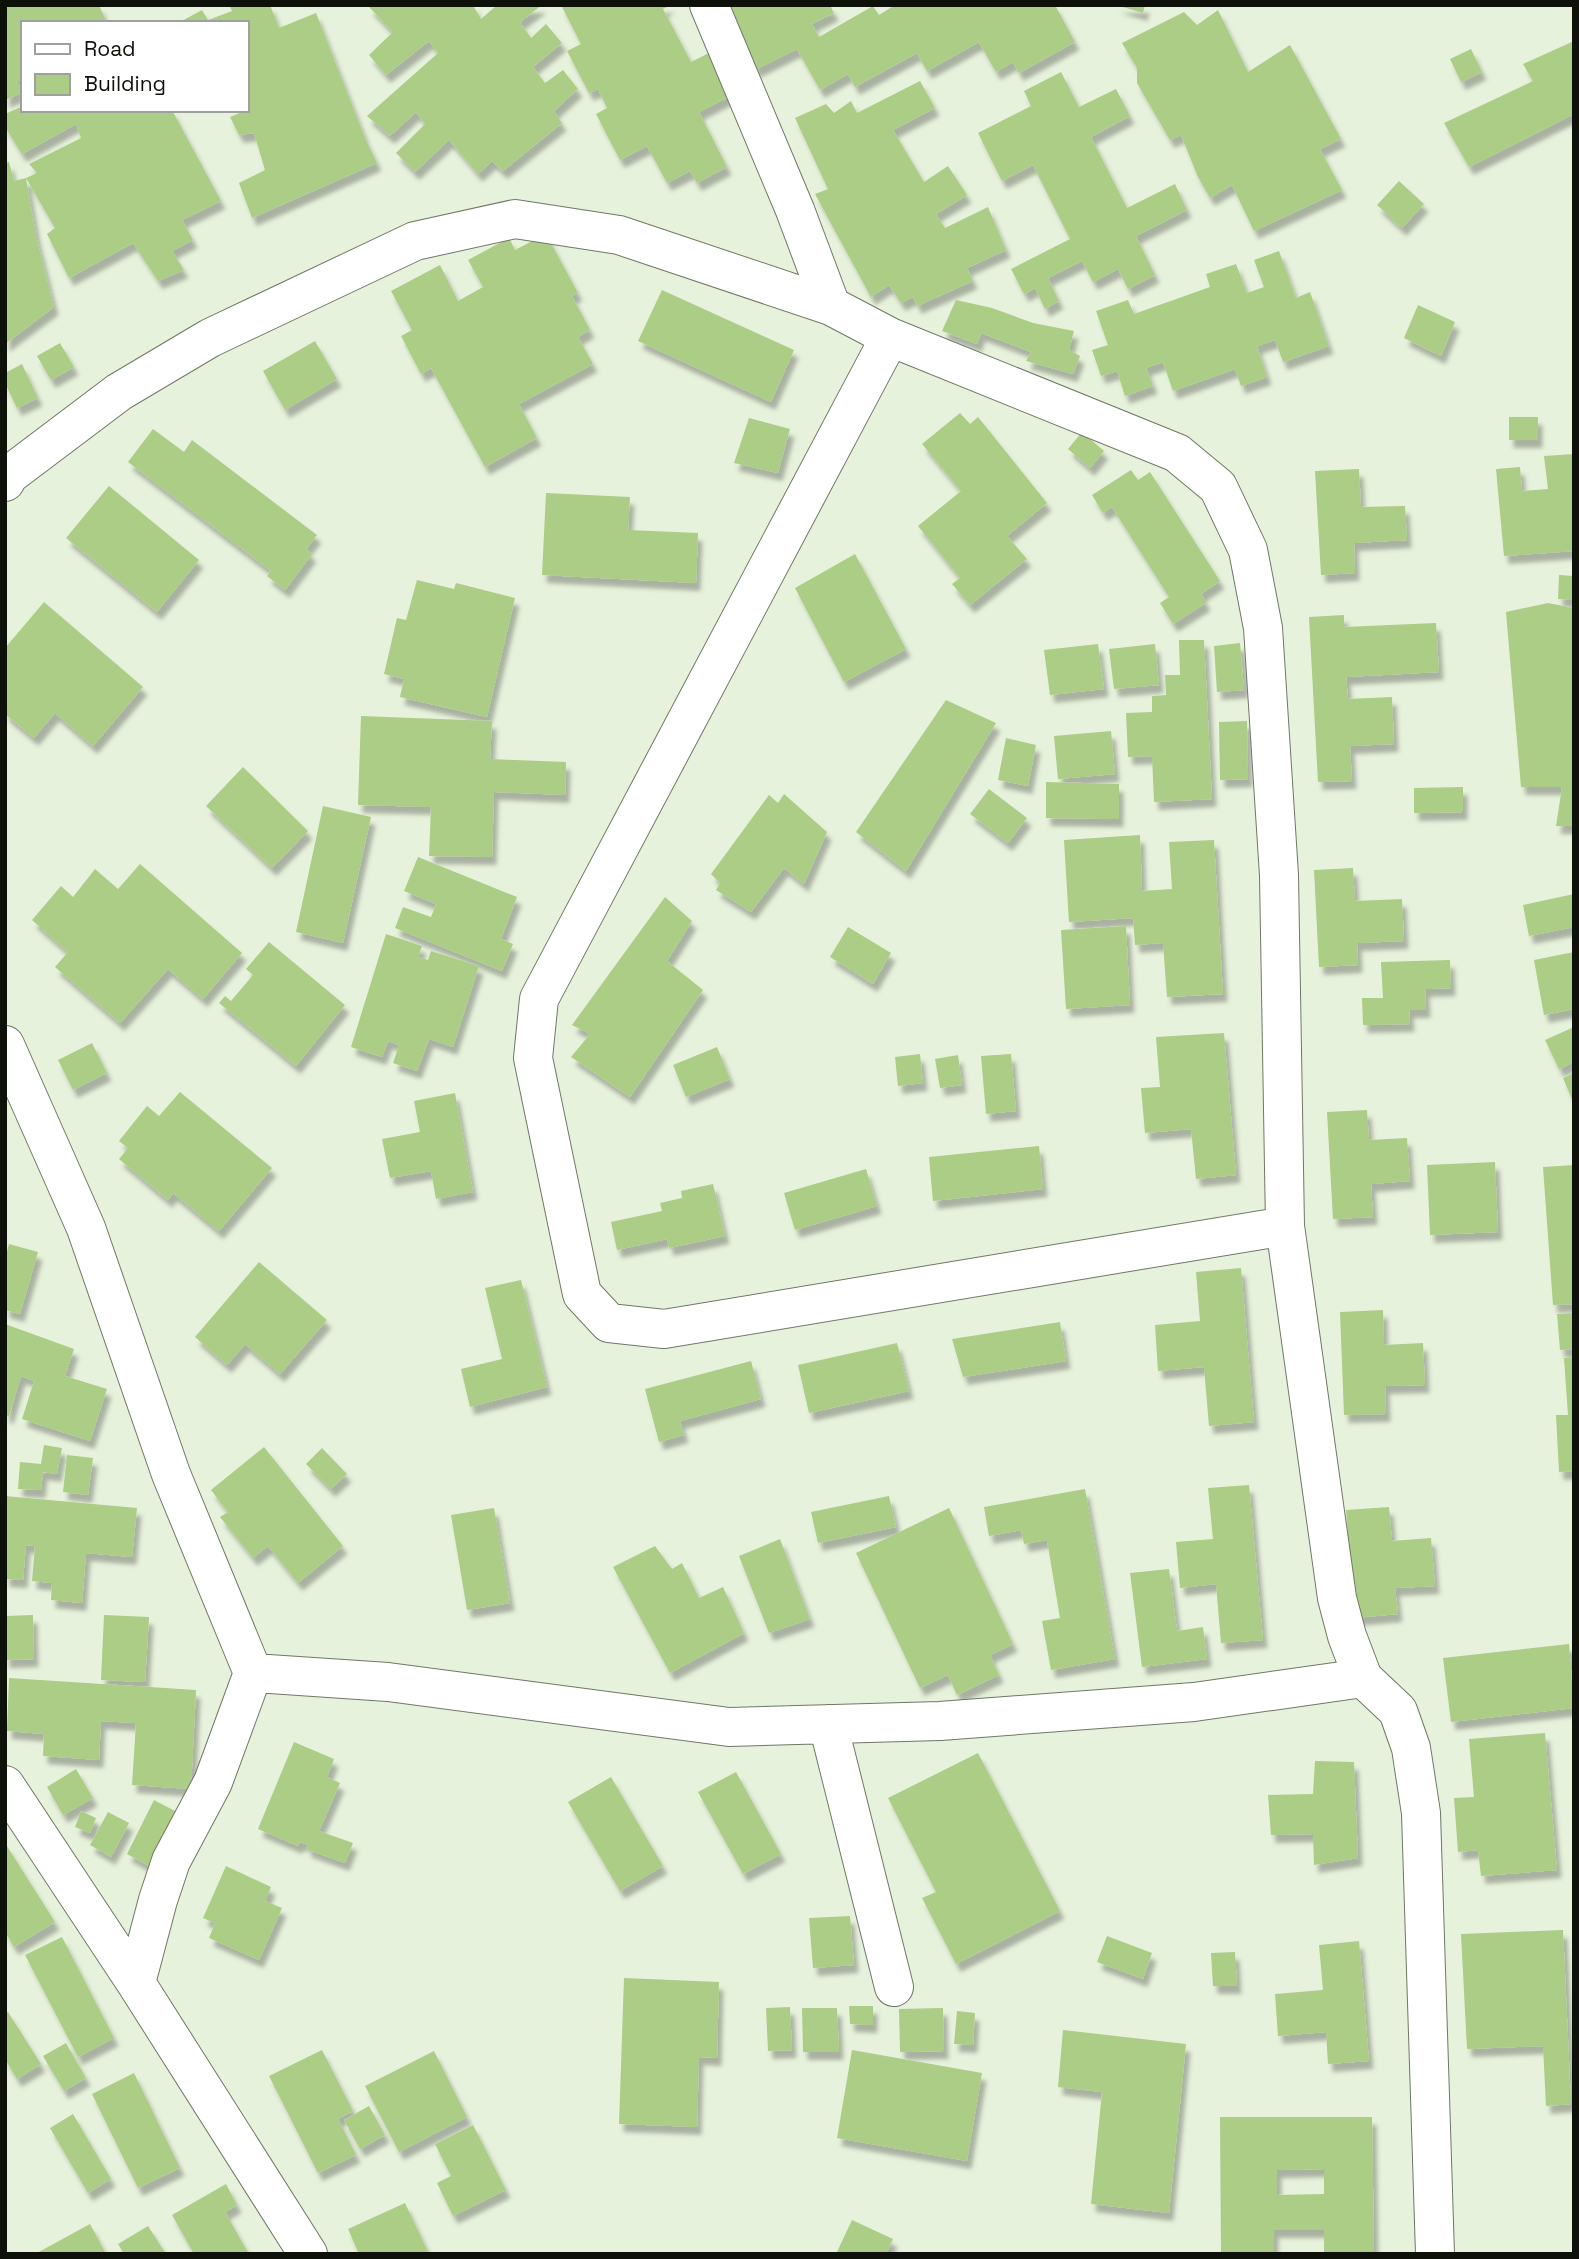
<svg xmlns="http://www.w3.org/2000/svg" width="1579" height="2259" font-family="'Space Grotesk',sans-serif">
<defs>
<filter id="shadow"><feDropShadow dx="4.5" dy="8" stdDeviation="2" flood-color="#0004"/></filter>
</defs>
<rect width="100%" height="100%" fill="#e7f2dc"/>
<path fill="#abcd85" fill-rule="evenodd" filter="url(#shadow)" d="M5,5H99L107,23H23V80L17,81L22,93L5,100Z
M229,5H270L279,28L316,13L365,138L377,163L252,218L239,183L265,170L254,133L239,135L230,117L247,110V23H178L202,10L208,20L232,11Z
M370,5H476L474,7L481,19L497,5H542L520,22L531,38L546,24L562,43L533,67L545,83L563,70L578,89L554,111L562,123L503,171L492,161L478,174L449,140L415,172L396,153L425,124L416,112L390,136L367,116L438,53L429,41L386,75L369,55L393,32L369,7Z
M561,5H671L663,9L691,62L711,52L732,95L699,112L727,167L697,183L690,171L667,183L647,146L620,160L596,114L607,108L598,89L589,93L567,51L581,44Z
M729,5H830L834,13L812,24L819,37L873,6L879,15L895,5H1055L1075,42L1019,73L1013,62L996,72L979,42L927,71L917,53L855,87L848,74L820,90L797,49L755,70Z
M1116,5H1145L1143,13Z
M1218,10L1248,72L1290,45L1341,139L1320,149L1342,190L1254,231L1232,185L1210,198L1198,177L1181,135L1170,140L1137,83V68L1122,43L1184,12L1197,25Z
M1574,41V114L1469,167L1444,123L1533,81L1523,64Z
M1471,49L1482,72L1461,82L1450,59Z
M1061,72L1079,107L1116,89L1130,116L1091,137L1127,208L1175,184L1187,210L1136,236L1155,275L1128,289L1118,269L1093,282L1082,261L1048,278L1059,301L1045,309L1035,288L1024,294L1011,269L1070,239L1033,165L1002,181L978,133L1031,106L1024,91Z
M920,81L935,108L893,130L924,182L948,166L967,195L936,214L945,228L988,207L1006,250L967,268L973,281L917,306L913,297L901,303L889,285L871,297L815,194L828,189L795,118L826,104L834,113L851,101L857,113Z
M23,106V110H131L132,113L137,110H172L221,201L182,220L193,240L172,251L184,270L158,281L133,243L69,278L47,234L55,228L26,178L37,173L29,164L81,138L76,124L22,154L5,127V114Z
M9,162L14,181L26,178L36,236L54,307L5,344V163Z
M1399,181L1424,204L1402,228L1377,205Z
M546,234L578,293L572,296L590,330L578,337L593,364L519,404L537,438L485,467L431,368L421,374L401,336L412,330L391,291L440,265L458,301L483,287L468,260L509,238L515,250Z
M1279,251L1296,298L1310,292L1329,346L1283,362L1275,340L1257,346L1267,377L1241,386L1235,369L1173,391L1163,362L1146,368L1153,386L1125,396L1117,371L1101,376L1092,350L1108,345L1096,311L1128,300L1134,314L1210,287L1206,274L1236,264L1247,293L1264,287L1254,260Z
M662,290L794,350L771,402L638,341Z
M956,300L992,308L1033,323L1074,331L1069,350L1080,356L1073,374L1026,361L1031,352L981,333L977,344L942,331Z
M1418,305L1455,322L1441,356L1404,338Z
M315,341L337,379L285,410L263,371Z
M60,343L74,367L51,380L37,356Z
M22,364L38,398L17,408L5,383V373Z
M960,413L970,424L978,417L1047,503L1007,536L1027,559L970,605L952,584L960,578L918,526L961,491L922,444Z
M1509,417H1538V440H1509Z
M749,418L790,429L778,473L734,463Z
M153,429L184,452L192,440L317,535L306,549L312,554L285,590L267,576L271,571L128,462Z
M1082,432L1104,451L1090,468L1068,449Z
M1574,454V551L1504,556L1496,469L1520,467L1522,491L1548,489L1544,456Z
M1359,469L1361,507L1405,506L1407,540L1354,543L1355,573L1321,575L1315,471Z
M1131,470L1138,480L1150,472L1220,581L1201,594L1206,603L1173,624L1160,603L1169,597L1112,507L1103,513L1092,495Z
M109,486L199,560L157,612L66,538Z
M546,493L630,497L628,530L698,533L696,583L542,575Z
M855,554L906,649L844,682L795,588Z
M1559,575L1574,576V600L1558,599Z
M417,580L454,589L456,583L515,598L487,717L400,697L404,679L384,674L397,618L406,620Z
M44,602L143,687L93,746L55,713L34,738L5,714V648Z
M1548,603L1574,608V826H1556L1562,787H1521L1506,612Z
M1344,615V627L1436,623L1439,672L1346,677L1348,699L1392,697L1394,744L1350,746L1352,781L1318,782L1309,617Z
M1179,640H1204L1212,799L1154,802L1152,756L1128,757L1126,713L1152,712V696L1166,695L1165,675H1180Z
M1240,643L1244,690L1217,692L1214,646Z
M1098,644L1104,689L1050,695L1044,650Z
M1155,644L1159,685L1114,689L1109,649Z
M946,700L996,723L906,871L856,832Z
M361,716L492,721L490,759L566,762L565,795L494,792L492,857L429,856L431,807L358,805Z
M1247,721L1248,779L1220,780L1219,722Z
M1111,731L1115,774L1058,779L1054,736Z
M1006,738L1036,745L1028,786L998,780Z
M243,767L308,831L272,868L206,806Z
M1046,782L1119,784V819L1046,818Z
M1463,787V812L1414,813V788Z
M989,789L1027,818L1008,843L970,814Z
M784,794L827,832L804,884L784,868L751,912L716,890L720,883L711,874L769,795L778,803Z
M323,806L371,817L343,943L296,932Z
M1140,835L1142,891L1172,889L1169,842L1214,840L1223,994L1167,997L1163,943L1135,945L1133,918L1069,922L1064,840Z
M418,857L517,897L501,939L513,944L502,971L395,928L403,907L431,917L436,904L404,891Z
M140,864L242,953L203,999L168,969L120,1023L55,967L68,952L32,920L61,886L73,897L95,869L118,889Z
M1353,868L1355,901L1402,899L1404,941L1357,943L1358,965L1319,967L1314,870Z
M1574,894V927L1529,936L1523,905Z
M665,897L692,921L667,961L703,990L630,1097L571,1057L590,1034L572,1025Z
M1126,926L1130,1005L1066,1009L1061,930Z
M848,927L891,953L873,984L830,957Z
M386,934L422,946L418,957L428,960L431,951L479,966L453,1047L429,1039L417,1071L393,1063L399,1045L388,1041L382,1057L351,1047Z
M269,942L345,1005L296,1066L219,1003L225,996L231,1001L253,975L246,969Z
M1574,952V1009L1544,1015L1534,960Z
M1450,960L1451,988L1425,989L1426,1010H1409L1410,1024L1363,1025L1362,998H1383L1381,962Z
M1574,1027V1062L1559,1069L1545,1040Z
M1224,1033L1236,1175L1196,1179L1191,1129L1145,1133L1141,1088L1160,1087L1156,1037Z
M92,1043L107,1073L73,1090L58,1060Z
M717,1047L730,1079L686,1097L673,1065Z
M920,1054L923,1083L898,1086L895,1057Z
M1011,1054L1016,1111L986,1114L981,1056Z
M958,1055L962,1085L940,1088L935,1059Z
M1574,1073V1104L1563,1078Z
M180,1092L272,1168L219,1231L173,1193L168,1200L119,1159L128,1148L119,1141L147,1106L159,1116Z
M455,1093L473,1192L436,1199L431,1171L390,1178L382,1139L420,1132L414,1101Z
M1367,1110L1369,1140L1407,1138L1410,1181L1371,1184L1373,1217L1333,1219L1327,1112Z
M1039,1146L1043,1189L933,1201L929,1157Z
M1495,1162L1498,1232L1430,1235L1427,1165Z
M1574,1165V1304L1553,1305L1543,1167Z
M866,1169L877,1206L795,1230L784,1193Z
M713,1184L725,1236L669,1248L667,1239L617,1250L611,1222L662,1211L660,1203L682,1198L681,1191Z
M9,1244L38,1252L20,1314L5,1310V1259Z
M259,1262L327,1320L280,1374L245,1344L227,1365L195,1337Z
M1241,1268L1254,1422L1209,1426L1204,1367L1158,1371L1155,1325L1200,1321L1196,1272Z
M521,1280L547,1387L470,1407L461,1369L502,1359L485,1288Z
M1383,1310L1384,1345L1423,1343L1425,1385L1385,1386L1386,1414L1344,1415L1340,1312Z
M1574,1313V1349L1560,1350L1557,1314Z
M1060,1322L1066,1361L963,1377L952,1339Z
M5,1324L74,1349L65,1376L107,1389L90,1441L22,1419L34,1381L21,1376L9,1416L5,1415Z
M897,1343L909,1391L809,1413L798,1365Z
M1574,1357V1471L1559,1472L1556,1415H1568L1564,1358Z
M751,1361L761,1399L680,1421L684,1435L659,1442L645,1389Z
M44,1445L62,1448L57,1474L43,1472L41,1490L18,1489L20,1462L41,1464Z
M264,1447L343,1546L298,1583L268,1546L253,1558L220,1517L228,1512L211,1490Z
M322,1448L347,1474L331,1489L306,1464Z
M67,1455L93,1458L88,1495L63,1492Z
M1249,1485L1263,1640L1221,1643L1216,1584L1180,1588L1176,1542L1213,1539L1208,1488Z
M1085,1489L1115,1659L1051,1670L1042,1621L1060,1618L1047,1540L1024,1544L1021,1530L989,1536L984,1507Z
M5,1496L137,1508L132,1557L86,1553L82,1603L51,1600L52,1583L32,1581L35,1546L26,1545L23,1580L5,1579Z
M889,1496L896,1527L818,1543L811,1512Z
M1389,1507L1392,1541L1431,1538L1435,1586L1395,1588L1398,1614L1354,1618L1346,1510Z
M494,1508L510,1603L467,1610L451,1515Z
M949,1508L1013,1644L990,1655L999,1675L957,1695L948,1675L920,1688L856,1553Z
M780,1539L810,1619L769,1633L739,1556Z
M655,1546L672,1569L682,1563L699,1598L723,1587L744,1633L670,1673L613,1567Z
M1169,1569L1177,1631L1203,1627L1207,1659L1142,1667L1130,1573Z
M33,1615L34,1659L5,1660V1616Z
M104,1615L149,1617L145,1682L101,1680Z
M1569,1644L1574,1708L1451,1722L1443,1658Z
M9,1678L196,1690L191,1789L132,1785L136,1723L101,1721L99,1760L43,1756L44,1734L7,1731Z
M1545,1733L1557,1870L1481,1876L1478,1850L1458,1852L1454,1798L1474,1797L1469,1739Z
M294,1742L334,1759L327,1777L340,1783L319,1831L353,1843L345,1863L306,1849L308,1845L300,1842L298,1846L258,1829Z
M978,1753L1060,1911L956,1964L922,1898L936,1892L888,1798Z
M1315,1761L1354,1762L1358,1858L1314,1865L1313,1834L1271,1835L1268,1795L1313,1794Z
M76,1769L93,1798L63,1815L47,1787Z
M736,1772L781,1854L743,1874L698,1792Z
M611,1777L663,1866L620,1891L568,1802Z
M154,1800L177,1812L149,1866L127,1854Z
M81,1811L96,1818L90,1833L75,1827Z
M108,1812L129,1823L111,1857L90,1845Z
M5,1843L55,1922L14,1947L5,1932Z
M226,1866L271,1887L265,1901L282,1908L259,1960L209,1938L215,1923L203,1918Z
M850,1916L854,1965L813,1968L809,1918Z
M1563,1930L1571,2104L1546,2106L1543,2046L1467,2049L1461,1934Z
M1107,1936L1152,1953L1143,1979L1097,1962Z
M62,1937L114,2038L78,2057L25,1955Z
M1359,1941L1369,2061L1328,2064L1326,2032L1278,2036L1275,1994L1323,1990L1319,1945Z
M1235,1952L1237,1986H1213L1211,1953Z
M624,1978L719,1982L717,2058L699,2057L697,2127L619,2124Z
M849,2006H873V2025L850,2024Z
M790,2007L792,2050L768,2051L766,2008Z
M802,2008H837L839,2052H803Z
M943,2008L944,2051L900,2052L899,2009Z
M957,2011L975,2013L973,2045L954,2044Z
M8,2012L41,2064L17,2079L5,2059V2014Z
M1063,2030L1186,2044L1169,2213L1091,2204L1102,2092L1058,2087Z
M66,2043L86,2078L64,2091L43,2056Z
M322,2050L353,2111L338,2119L356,2155L318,2173L269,2076Z
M852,2050L982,2073L967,2161L837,2138Z
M434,2051L467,2117L399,2152L365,2086Z
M134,2073L180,2168L138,2188L92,2094Z
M369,2106L385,2135L360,2149L344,2120Z
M73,2114L111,2179L88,2193L50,2128Z
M1220,2117H1372L1374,2254H1324V2230H1274V2254H1221ZM1324,2169V2194L1277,2195V2170Z
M473,2125L506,2190L453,2216L437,2183L451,2176L435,2144Z
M226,2184L237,2205L225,2212L249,2254H194L172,2215Z
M405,2203L429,2254H359L348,2229Z
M852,2220L893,2239L886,2254H836Z
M90,2224L106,2254H35Z
M148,2226L166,2254H124L118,2244Z"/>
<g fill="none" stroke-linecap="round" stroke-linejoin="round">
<g stroke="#6f7865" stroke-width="40">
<path id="street" d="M709,5L795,210L831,306
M890,337L539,999L533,1058L582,1294L609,1323L664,1329L1285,1226
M5,482L9,475L119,392L210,338L415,241L515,219L619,235L831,306L890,337L1177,453L1218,487L1248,550L1263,628L1279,875L1285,1226L1337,1598L1347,1636L1363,1678L1398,1711L1411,1748L1421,1813L1435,2254
M5,1045L86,1228L171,1474L253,1673L213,1782L171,1861L158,1900L136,1983
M253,1673L388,1682L729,1727L940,1721L1194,1702L1363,1678
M828,1724L894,1987
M5,1785L136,1983L308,2254"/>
</g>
<use href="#street" stroke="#fff" stroke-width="38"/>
</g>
<rect width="1579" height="2259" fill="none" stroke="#0d110a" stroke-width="14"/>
<rect x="21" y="21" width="228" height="91" fill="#ffffff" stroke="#9ea09d" stroke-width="2"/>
<rect x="35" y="44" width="35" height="10" fill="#ffffff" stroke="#9ea09d" stroke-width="2"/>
<text x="84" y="56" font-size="21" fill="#0d110a">Road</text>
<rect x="35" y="74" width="35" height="21" fill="#abcd85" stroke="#9ea09d" stroke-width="2"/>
<text x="84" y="91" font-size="21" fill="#0d110a">Building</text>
</svg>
